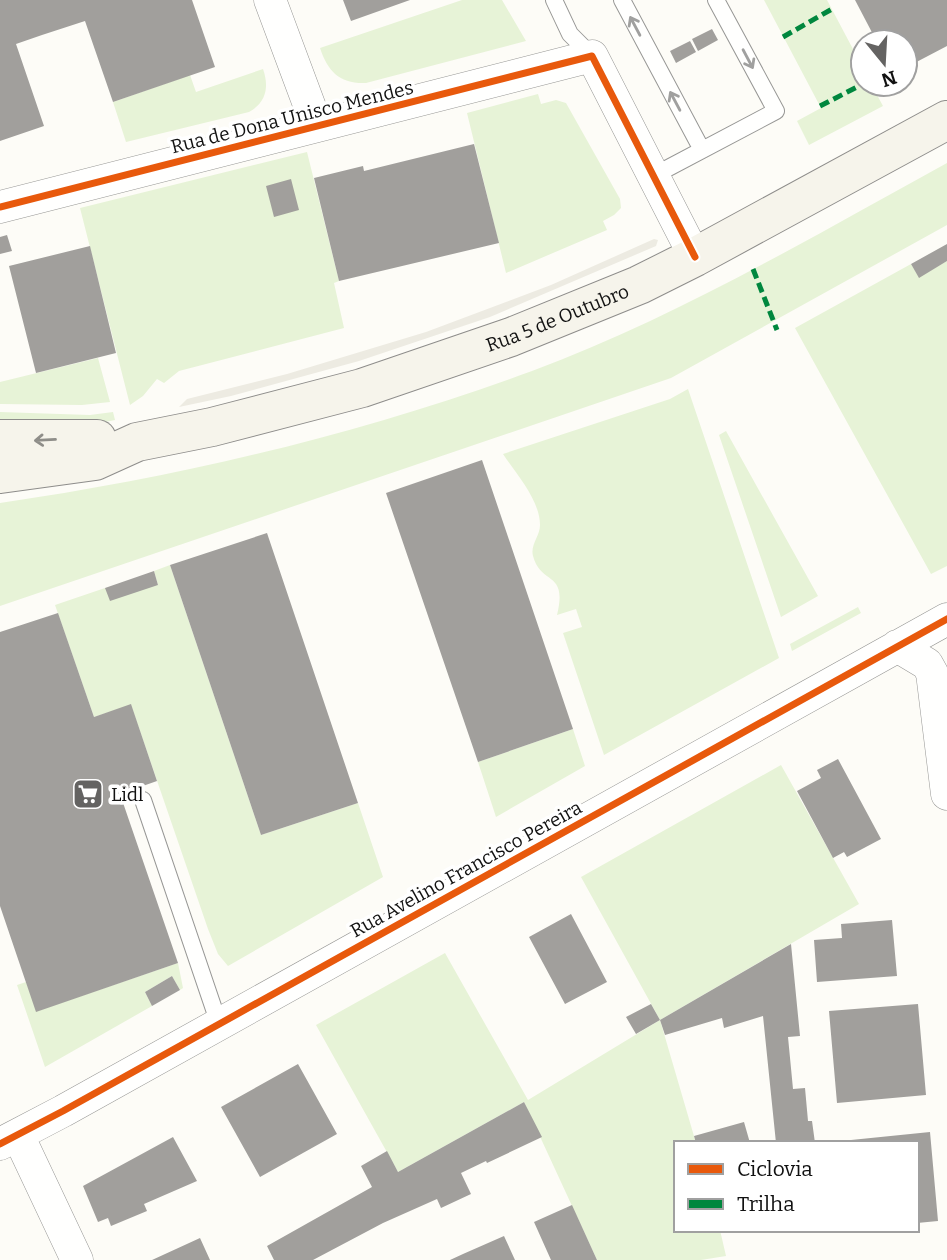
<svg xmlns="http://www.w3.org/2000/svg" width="947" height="1260" font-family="Bitter,serif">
<rect width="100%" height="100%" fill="#fdfcf7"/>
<path fill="#e7f3d7" d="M462,0H502L526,41L366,83C340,84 328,72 320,48Z
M764,0H827L863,68V84H871L883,106L809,145L797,121L821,108Z
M263,69C269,86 267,102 249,112L126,142L113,102L190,75L196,92Z
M538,94L541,104L556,100L566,103L620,199L621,208L614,215L603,221L607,230L506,273L467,113Z
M307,152L339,281L334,283L344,328L179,371L164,383L157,379L143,396L130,405L80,208Z
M947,163V225L671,378L0,606V503C180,477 361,434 532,371C677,317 812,237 947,163Z
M947,261V566L931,574L795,328L911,264L919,277Z
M98,358L110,402L82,405L0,404V382Z
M688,389L779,658L604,755L563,633L582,627L576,609L557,615C568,570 541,586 533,556C530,545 540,536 540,525C540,500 516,474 503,454L670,399Z
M0,412L90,415L113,412L115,420L105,422H0Z
M726,431L818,596L781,617L719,435Z
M170,565L261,835L358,803L383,877L228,966L218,954L208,929L131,705L94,717L55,605L105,588L158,585L154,571Z
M858,607L861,613L792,651L790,644Z
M573,729L585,766L496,817L478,762Z
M781,765L859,904L660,1020L696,1143H676V1230H720L726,1256L701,1260H597L524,1102L398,1172L316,1025L445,953L528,1100L660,1020L581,877Z
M178,963L183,988L180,990L172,976L145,992L152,1006L45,1067L17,985L26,982L37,1011Z"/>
<path fill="#edebe2" d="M654,239L658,240L656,246L490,317L359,361L231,396L179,407L187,399L287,374L426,332L551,285Z"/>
<path fill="#a19f9c" d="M0,0H192L215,67L113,102L85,21L42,35L16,44L44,126L0,141Z
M343,0H410L351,21Z
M855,0H947V46L905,68V42H877Z
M712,29L718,40L698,51L692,39Z
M690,41L696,52L676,63L670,51Z
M474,144L499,243L339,281L314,178L363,166L364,171Z
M291,179L299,210L274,217L266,186Z
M7,235L12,251L0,254V237Z
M947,244V261L919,278L911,264Z
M90,246L116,353L36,373L9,266Z
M482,460L573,729L478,762L386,493Z
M267,533L358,803L261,835L170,565Z
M154,571L158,585L110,601L105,588Z
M58,613L94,717L131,704L157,781L120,794L178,963L36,1012L0,906V632Z
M838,759L881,839L847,857L844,852L833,858L797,791L821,778L817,770Z
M571,914L607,982L565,1004L529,937Z
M892,920L897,976L817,982L814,940L842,938L841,924Z
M791,944L800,1036L788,1037L793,1089L805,1088L808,1121H812L815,1143H776L763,1016L724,1028L722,1018L665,1035L660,1020Z
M172,976L180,990L152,1006L145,992Z
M651,1004L660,1020L636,1034L626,1017Z
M918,1004L926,1095L837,1103L829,1011Z
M298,1064L337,1134L260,1177L221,1107Z
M524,1102L542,1137L487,1163L486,1161L461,1173L471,1194L441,1208L437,1199L383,1223L313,1260H274L267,1246L372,1187L361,1166L387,1151L398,1172Z
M744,1122L750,1143H696L694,1136Z
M930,1132L938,1221L917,1223V1143H851V1140Z
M173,1137L197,1181L144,1204L147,1211L111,1226L108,1218L98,1222L83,1186Z
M572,1205L597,1260H551L534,1222Z
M504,1236L515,1260H450L463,1254Z
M200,1238L210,1260H152Z"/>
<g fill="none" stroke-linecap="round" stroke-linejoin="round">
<g stroke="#979795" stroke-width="18">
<path id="service" d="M554,0L570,34L592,56
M622,0L702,150
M653,176L776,111L716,0
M143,800L219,1024"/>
</g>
<g stroke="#979795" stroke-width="33">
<path id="minor" d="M270,0L317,126
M0,207L592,56L695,257
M897,646L927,664L932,673L947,794
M18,1135L77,1260
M0,1144L63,1111L947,619"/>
</g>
<g stroke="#8e8d8b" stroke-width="40">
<g id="secondary">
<path d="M0,439H97"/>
<path id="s1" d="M0,474L95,461L137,442L212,427L362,388L511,337L639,285L695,257L947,120"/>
</g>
</g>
<use href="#service" stroke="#fffffe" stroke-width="16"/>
<use href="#minor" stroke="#fffffe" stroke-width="32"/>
<use href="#secondary" stroke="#f6f4eb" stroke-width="38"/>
<path stroke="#00873e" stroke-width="5" stroke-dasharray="10 5" stroke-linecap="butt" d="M783,37L832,9
M820,106L863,84
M753,269L777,330"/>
<g stroke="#fff" stroke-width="11">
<path id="cycleway" d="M0,207L592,56L695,257
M0,1144L63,1111L947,619"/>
</g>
<use href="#cycleway" stroke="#e8590c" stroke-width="7"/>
</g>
<defs><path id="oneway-shaft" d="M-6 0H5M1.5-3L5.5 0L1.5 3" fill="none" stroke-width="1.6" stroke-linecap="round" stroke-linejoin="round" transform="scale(1.75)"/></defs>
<g stroke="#a0a09f">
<use href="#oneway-shaft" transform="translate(635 26) rotate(-118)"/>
<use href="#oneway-shaft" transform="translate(748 59) rotate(62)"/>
<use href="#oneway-shaft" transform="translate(675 101) rotate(-118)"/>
</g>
<use stroke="#8f8e89" href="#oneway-shaft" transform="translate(45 440) rotate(177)"/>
<defs>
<g id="supermarket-square" transform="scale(1.575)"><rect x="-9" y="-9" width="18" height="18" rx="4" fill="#646362" stroke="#fff"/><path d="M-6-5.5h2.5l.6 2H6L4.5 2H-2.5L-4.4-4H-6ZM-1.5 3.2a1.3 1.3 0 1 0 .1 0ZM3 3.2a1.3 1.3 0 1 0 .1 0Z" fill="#fff"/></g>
</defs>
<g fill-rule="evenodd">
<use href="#supermarket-square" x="88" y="794"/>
</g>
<g text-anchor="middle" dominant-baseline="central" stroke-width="7" stroke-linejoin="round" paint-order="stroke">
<g font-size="19" fill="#111" stroke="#fff">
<text transform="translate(292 117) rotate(-14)">Rua de Dona Unisco Mendes</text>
<text stroke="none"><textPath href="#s1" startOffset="581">Rua 5 de Outubro</textPath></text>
<text transform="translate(466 869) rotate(-29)">Rua Avelino Francisco Pereira</text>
</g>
<g font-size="19" fill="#111" stroke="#fff" text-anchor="start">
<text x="111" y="794">Lidl</text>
</g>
</g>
<rect x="674" y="1141" width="245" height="91" fill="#ffffff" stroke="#a0a0a0" stroke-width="2"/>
<rect x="688" y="1164" width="35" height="10" fill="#e8590c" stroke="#a0a0a0" stroke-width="2"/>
<text x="737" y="1176" font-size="21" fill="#111111">Ciclovia</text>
<rect x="688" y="1199" width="35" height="10" fill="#00873e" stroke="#a0a0a0" stroke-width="2"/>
<text x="737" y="1211" font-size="21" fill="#111111">Trilha</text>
<g transform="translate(884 63) rotate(162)"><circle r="33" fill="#ffffff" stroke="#a0a0a0" stroke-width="2"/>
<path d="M0-5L12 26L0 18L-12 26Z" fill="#646362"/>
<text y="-10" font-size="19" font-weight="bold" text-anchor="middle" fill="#111111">N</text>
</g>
</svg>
